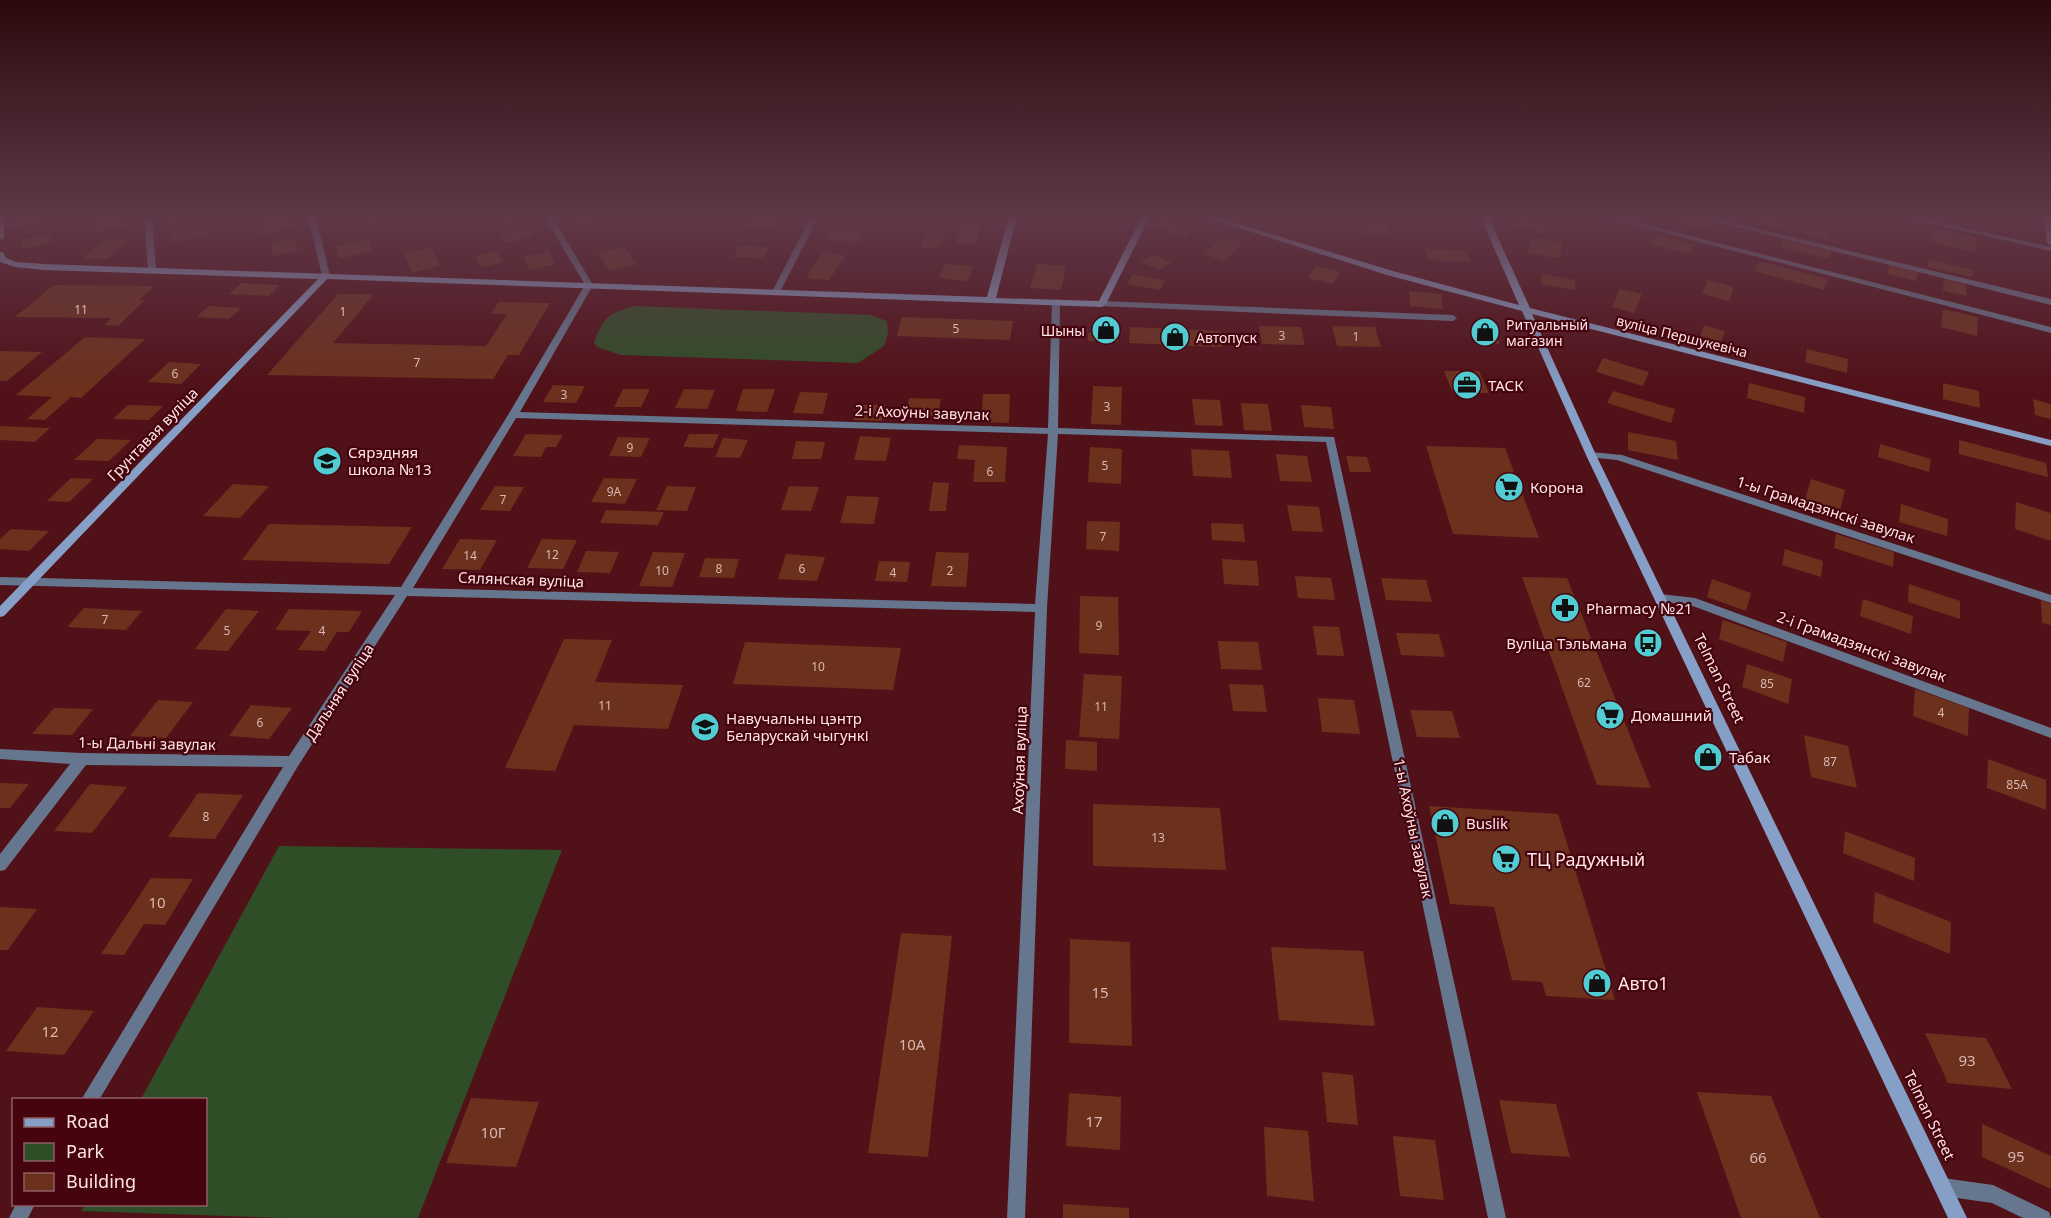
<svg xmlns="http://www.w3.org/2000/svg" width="2051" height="1218" font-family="'Noto Sans',sans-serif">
<rect width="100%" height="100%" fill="#511118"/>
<path fill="#2f4e27" d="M635,306L871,315L887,321L888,334L884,346L858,363L621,355L597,347L594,342C605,316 608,313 635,306Z
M279,846L562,850L418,1218H285L81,1211L85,1205L206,1204V1100L141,1099Z"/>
<path fill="#6b311d" d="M21,216H55V219L13,227L14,217Z
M124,216V227L96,233V222Z
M166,216H203L204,217L168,224Z
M282,216H290L294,228L260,236L258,227L265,226L263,220Z
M367,216H404V217L369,224Z
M497,216H525L527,219L501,224Z
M575,216H606L607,218L581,224Z
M753,216H778L773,230L748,229Z
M1031,216H1066V219L1031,217Z
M1684,216H1686L1719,224L1715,232L1680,223Z
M1760,216L1780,218L1778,228L1758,224Z
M1160,219L1194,230L1185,237L1151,226Z
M1520,219L1553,227L1549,234L1516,226Z
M962,224L982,225L976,244L955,243Z
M1360,224L1386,225L1388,234L1362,233Z
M1805,226L1832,232L1829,241L1802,234Z
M206,227L208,235L172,243L171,235Z
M1933,228L1976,237V252L1931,242Z
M529,229L533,237L504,243L500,235Z
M832,229L863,233L856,243L825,239Z
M50,233L49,243L21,249V240Z
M926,233L944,234L939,248L921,247Z
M1656,235L1694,245L1689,254L1651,244Z
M1221,237L1243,243L1225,261L1204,254Z
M1530,237L1562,242L1560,258L1528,253Z
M295,238L298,250L273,256L270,244Z
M368,239L372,251L339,259L335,246Z
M1782,239L1831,251L1829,259L1780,247Z
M104,241H128L107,259H81Z
M624,246L637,264L610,271L598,253Z
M739,246L769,247L764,258L734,257Z
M431,248L440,266L412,273L404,254Z
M1425,249L1466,251L1470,262L1428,260Z
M496,251L503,262L481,268L475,256Z
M549,251L555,264L529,270L523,257Z
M823,252L846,255L829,280L806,278Z
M1152,255L1171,262L1160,270L1141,262Z
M1929,259L1973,270L1972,277L1928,267Z
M1759,261L1828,279L1824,290L1755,271Z
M945,264L973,266L968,281L939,278Z
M1037,264L1066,266L1061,290L1030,288Z
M1889,265L1918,272L1916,281L1888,274Z
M1317,266L1341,272L1332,284L1308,278Z
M1133,274L1165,280L1160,290L1127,284Z
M1542,274L1575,280V290L1541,284Z
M1944,279L1966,285V296L1943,291Z
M1708,280L1734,287L1729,301L1702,294Z
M241,283L280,285L269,296L229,294Z
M54,285L154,286L139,300H145L118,326L104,325L111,318L15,317Z
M1620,289L1642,294L1634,313L1612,307Z
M1409,291L1441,294L1443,309L1410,306Z
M338,294H374L333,343L486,346L507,314H491L498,302L550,303L519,355H508L493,379L267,375Z
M209,306L242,308L229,319L196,317Z
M1943,309L1978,317L1977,336L1941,327Z
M902,317L1013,321L1010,340L897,336Z
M1100,325L1118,326V342L1088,341V334Z
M1704,325L1725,331L1721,342L1700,337Z
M1259,326L1301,327L1305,345L1262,344Z
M1332,326L1375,327L1381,347L1337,346Z
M1130,327L1221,331L1222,347L1129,343Z
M1472,328L1495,329L1500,344L1477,342Z
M85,337L145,339L81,398L71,397L45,420L27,419L52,397L16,395Z
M1807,349L1848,359L1847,373L1805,362Z
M0,351L42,352L7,381H0Z
M1603,358L1649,372L1643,386L1596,372Z
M169,362L201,364L181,384L148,382Z
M1444,371H1479L1489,393H1453Z
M1749,383L1805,397L1804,413L1747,398Z
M1943,383L1979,391L1980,408L1943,399Z
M553,385L585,386L576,403L543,402Z
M1093,386L1122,387L1121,425L1091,424Z
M623,389H650L641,407H614Z
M684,389L715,390L707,409L675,408Z
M743,389H775L767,412L736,411Z
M1613,391L1675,409L1671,423L1607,403Z
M800,392L828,393L823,414L793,413Z
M983,394H1010L1009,423L981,422Z
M909,398L941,399L938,416H906Z
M1192,399L1220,400L1223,426L1195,425Z
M2033,399L2051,404V419L2035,415Z
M1241,403L1268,404L1272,431L1244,430Z
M128,405L163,406L149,420L113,419Z
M857,405H885L882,421L853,420Z
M1301,405L1331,407L1334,429L1304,427Z
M0,426L50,428L35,442L0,440Z
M1628,432L1676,441L1678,460L1628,450Z
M526,434L563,435L556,447H546L541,457L513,456Z
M689,434H719L713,448L683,447Z
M860,436L891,438L886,461L854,460Z
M618,437L650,438L641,457L609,456Z
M723,438L748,440L740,458L715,457Z
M97,439L131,440L109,461L74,460Z
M1959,440L2046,463L2048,477L1959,454Z
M796,441L825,442L821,459H792Z
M1880,444L1931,459L1929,472L1878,457Z
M959,445L1007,447L1005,482H973L975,460L957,459Z
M1426,446L1505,448L1539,538L1453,534Z
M1090,447L1122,449L1121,484L1088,482Z
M1191,449L1229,451L1232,478L1193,476Z
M1276,454L1307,456L1312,482L1280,481Z
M1346,456L1367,457L1371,472H1350Z
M71,478L93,479L69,502L47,501Z
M604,478L637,479L625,504L591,502Z
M1811,479L1845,490L1839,515L1804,503Z
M933,482L949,483L946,511H929Z
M233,484L269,486L240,518L203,516Z
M495,486L524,487L510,511L480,510Z
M667,486L696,487L687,511L656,510Z
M789,486L819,487L811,511L781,510Z
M847,496L879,497L874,524L840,523Z
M2016,502L2051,513V541L2015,529Z
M1901,504L1948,519L1947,536L1899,522Z
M1287,505L1319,507L1323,532L1292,531Z
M606,510L664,512L658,525L600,523Z
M1087,521L1120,522L1119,551L1086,549Z
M1211,523L1243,524L1245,542L1212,540Z
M269,524L412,527L389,564L242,560Z
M11,529L49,531L29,551L0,549V539Z
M1836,534L1894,552L1893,567L1834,548Z
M460,539L497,540L480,570L442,569Z
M542,539L577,540L563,569L527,568Z
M1785,549L1823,561L1821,577L1782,565Z
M586,551L619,552L610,573L577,572Z
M653,552L685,553L672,587L639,586Z
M936,552L969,553L966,587L931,586Z
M786,554L825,557L817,581L778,579Z
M705,558L739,559L734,578L699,577Z
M1222,559L1257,561L1259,586L1224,584Z
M879,561L910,562L907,582L875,581Z
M1295,576L1331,578L1335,600L1298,598Z
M1522,577L1567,578L1651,788L1597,785Z
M1381,578L1426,580L1432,602L1386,600Z
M1712,579L1751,593L1746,611L1707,597Z
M1909,584L1960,601V619L1908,602Z
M1080,596L1118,597L1119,655L1079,653Z
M1863,599L1913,616L1911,634L1860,616Z
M2041,600L2051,604V625L2042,623Z
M84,608L142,611L126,630L67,627Z
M226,609L259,611L228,651L195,649Z
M289,609L362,611L349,632H337L325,651L298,650L311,631L275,630Z
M1723,620L1787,642L1783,662L1719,639Z
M1313,626L1339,627L1344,656L1317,655Z
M1396,633L1439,634L1445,657L1401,655Z
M564,639L612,640L595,682L683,685L668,729L574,725L555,771L505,768Z
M1218,641L1258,642L1262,670L1221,669Z
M745,642L901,648L893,690L733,684Z
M1747,664L1792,679L1788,704L1742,687Z
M1084,674L1122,676L1119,739L1079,737Z
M1229,684L1263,685L1267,712L1233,711Z
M1915,689L1969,708L1968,736L1913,716Z
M1318,698L1354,700L1360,734L1322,732Z
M158,700L193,702L166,738L130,736Z
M251,705L292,708L269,739L229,736Z
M54,708L93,709L72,735L32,734Z
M1410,710L1452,711L1460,738L1417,737Z
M1804,735L1848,746L1857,788L1811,777Z
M1066,740L1097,742V771L1065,769Z
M1988,759L2046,780V810L1987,788Z
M0,783L29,784L10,808H0Z
M90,784L127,787L92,833L54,831Z
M198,793L243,795L215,839L168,837Z
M1093,804L1220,808L1226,870L1093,866Z
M1429,806L1558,814L1615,1000L1546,996L1542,982L1512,980L1494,907L1450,904Z
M1845,831L1915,858L1914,881L1843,853Z
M151,878L193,879L165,925L144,924L124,955L101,954Z
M1875,892L1951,922L1950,954L1873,922Z
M0,907L37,909L8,950H0Z
M901,933L952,936L928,1157L868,1153Z
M1070,939L1130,942L1132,1046L1069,1043Z
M1271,947L1363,951L1375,1026L1279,1020Z
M37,1007L94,1011L64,1055L6,1051Z
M1925,1033L1986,1038L2012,1089L1948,1083Z
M1322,1072L1353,1075L1358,1125L1327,1122Z
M1697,1092L1771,1096L1820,1218H1741Z
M1069,1093L1121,1097L1120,1150L1066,1146Z
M471,1098L539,1102L516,1167L446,1163Z
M1499,1100L1556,1104L1570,1157L1511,1153Z
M1982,1124L2051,1156V1189L1982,1157Z
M1264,1127L1308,1131L1314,1201L1267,1196Z
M1393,1136L1435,1140L1444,1200L1400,1196Z
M1063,1204L1129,1208V1218H1063Z"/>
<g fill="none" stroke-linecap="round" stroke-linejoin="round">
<path fill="#66768e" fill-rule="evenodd" d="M144,216H152L156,270L152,273L148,270Z
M308,216H316L330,276L329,278L322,276Z
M544,216H552L593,285L520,412L1048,428L1052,302L1056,299L1060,302L1058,428L1334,437L1506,1218H1488L1326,442L1058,434L1047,608L1025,1218H1007L1035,612L407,596L298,766L99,1100H81L283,767L86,765L5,870L0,871V854L70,764L0,759V749L82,753L289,756L395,595L0,585V577L401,587L508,415L585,285ZM516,418L1048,434L1035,604L413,588Z
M811,216H819L780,292L773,294L772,292Z
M1599,216H1611L2051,327V333Z
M1692,216H1704L2051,299V305Z
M1898,216H1911L2051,247V251Z
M1102,301L1453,315L1457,318L1453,321L1099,306V302Z
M1591,452L1622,455L2051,595V603L1617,460L1587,457L1586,455Z
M1660,594L1695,598L2051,728V738L1690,605L1656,601L1654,598Z
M1943,1178L1993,1185L2049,1212L2051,1218H2023L1992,1203L1943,1196L1937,1193L1934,1187L1937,1181Z
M16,1204H35L28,1218H9Z"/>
<path fill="#869fc6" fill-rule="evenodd" d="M0,216H5L4,238L0,240Z
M1009,216H1017L996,298L1099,301L1142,216H1150L1106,304L1102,307L327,279L4,616L0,617V606L318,279L44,270L15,267L0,262V252H3L6,258L16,262L44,264L987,297Z
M1201,216H1212L1393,271L1519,305L1480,216H1488L1530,308L2051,440V446L1532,314L1596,455L1967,1218H1948L1586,455L1522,311L1387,275Z
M2044,216H2051V245L2047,243Z"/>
</g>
<linearGradient id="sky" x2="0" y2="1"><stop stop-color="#2d090d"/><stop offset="0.56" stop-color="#5f3848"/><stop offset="1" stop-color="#5f3848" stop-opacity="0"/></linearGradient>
<rect width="2051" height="386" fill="url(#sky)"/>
<defs>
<g id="shop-disc" transform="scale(1.5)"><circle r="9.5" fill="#51ccd2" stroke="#45040e"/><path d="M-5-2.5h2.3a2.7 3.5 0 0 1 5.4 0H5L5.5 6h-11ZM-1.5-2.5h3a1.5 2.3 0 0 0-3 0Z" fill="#111"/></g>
<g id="office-disc" transform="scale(1.5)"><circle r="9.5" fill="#51ccd2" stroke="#45040e"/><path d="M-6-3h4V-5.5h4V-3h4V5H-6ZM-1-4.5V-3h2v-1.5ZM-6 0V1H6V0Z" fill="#111"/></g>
<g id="school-disc" transform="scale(1.5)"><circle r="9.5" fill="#51ccd2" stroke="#45040e"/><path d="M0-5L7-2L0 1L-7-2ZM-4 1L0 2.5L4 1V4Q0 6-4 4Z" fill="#111"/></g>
<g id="supermarket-disc" transform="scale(1.5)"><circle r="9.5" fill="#51ccd2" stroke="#45040e"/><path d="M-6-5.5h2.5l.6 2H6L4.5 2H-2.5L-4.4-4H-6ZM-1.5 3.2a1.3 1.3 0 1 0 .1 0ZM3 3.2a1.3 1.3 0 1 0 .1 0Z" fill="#111"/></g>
<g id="pharmacy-disc" transform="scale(1.5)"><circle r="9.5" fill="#51ccd2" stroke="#45040e"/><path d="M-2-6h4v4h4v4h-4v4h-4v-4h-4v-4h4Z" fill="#111"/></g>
<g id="bus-disc" transform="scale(1.5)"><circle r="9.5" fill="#51ccd2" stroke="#45040e"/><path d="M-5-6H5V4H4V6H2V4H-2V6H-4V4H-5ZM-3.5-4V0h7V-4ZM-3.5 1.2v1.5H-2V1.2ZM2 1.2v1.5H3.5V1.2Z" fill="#111"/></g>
<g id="university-disc" transform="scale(1.5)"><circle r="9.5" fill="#51ccd2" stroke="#45040e"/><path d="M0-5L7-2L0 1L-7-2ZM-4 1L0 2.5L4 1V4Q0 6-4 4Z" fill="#111"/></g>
</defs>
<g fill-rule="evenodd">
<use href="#shop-disc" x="1106" y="330"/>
<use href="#shop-disc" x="1485" y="332"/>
<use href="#shop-disc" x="1175" y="337"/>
<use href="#office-disc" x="1467" y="385"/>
<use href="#school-disc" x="327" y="461"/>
<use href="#supermarket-disc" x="1509" y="487"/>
<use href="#pharmacy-disc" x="1565" y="608"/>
<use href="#bus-disc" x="1648" y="643"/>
<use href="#supermarket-disc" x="1610" y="715"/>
<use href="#university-disc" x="705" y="727"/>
<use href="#shop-disc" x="1708" y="757"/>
<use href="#shop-disc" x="1445" y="823"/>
<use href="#supermarket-disc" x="1506" y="859"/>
<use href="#shop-disc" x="1597" y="983"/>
</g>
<g text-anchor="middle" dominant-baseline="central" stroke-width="4.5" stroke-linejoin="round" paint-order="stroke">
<g font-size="12" fill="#dab8b3">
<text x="81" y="309">11</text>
<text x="343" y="311">1</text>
<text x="956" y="328">5</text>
<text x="1282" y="335">3</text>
<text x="1356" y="336">1</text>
<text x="417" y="362">7</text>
<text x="175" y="373">6</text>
<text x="564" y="394">3</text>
<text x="1107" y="406">3</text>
<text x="630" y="447">9</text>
<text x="1105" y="465">5</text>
<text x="990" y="471">6</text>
<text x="614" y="491">9A</text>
<text x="503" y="499">7</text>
<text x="1103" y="536">7</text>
<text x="552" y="554">12</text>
<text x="470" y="555">14</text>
<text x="719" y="568">8</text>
<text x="802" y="568">6</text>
<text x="662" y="570">10</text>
<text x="950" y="570">2</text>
<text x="893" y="572">4</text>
<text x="105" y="619">7</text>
<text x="1099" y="625">9</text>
<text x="227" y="630">5</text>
<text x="322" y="630">4</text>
<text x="818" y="666">10</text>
<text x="1584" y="682">62</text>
<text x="1767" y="683">85</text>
<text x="605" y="705">11</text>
<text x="1101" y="706">11</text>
<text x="1941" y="712">4</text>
<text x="260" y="722">6</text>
<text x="1830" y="761">87</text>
<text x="2017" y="784">85А</text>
<text x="206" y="816">8</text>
<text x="1158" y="837">13</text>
</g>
<g font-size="14" fill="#ffe5e5" stroke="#45040e" text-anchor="start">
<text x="1506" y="324">Ритуальный<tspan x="1506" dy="16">магазин</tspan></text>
<text x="1085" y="330" text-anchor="end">Шыны</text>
<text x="1196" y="337">Автопуск</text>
</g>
<g font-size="14" fill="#ffe5e5" stroke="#45040e">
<text transform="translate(1682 336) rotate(14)">вуліца Першукевіча</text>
</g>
<g font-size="15" fill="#ffe5e5" stroke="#45040e" text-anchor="start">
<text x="1488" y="385">ТАСК</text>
<text x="348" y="452">Сярэдняя<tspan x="348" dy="17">школа №13</tspan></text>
<text x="1530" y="487">Корона</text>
<text x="1586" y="608">Pharmacy №21</text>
<text x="1627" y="643" text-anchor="end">Вуліца Тэльмана</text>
<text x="1631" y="715">Домашний</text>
<text x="726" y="718">Навучальны цэнтр<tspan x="726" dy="17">Беларускай чыгункі</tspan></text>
<text x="1729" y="757">Табак</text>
<text x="1466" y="823">Buslik</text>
</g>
<g font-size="15" fill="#ffe5e5" stroke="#45040e">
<text transform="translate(922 412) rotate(2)">2-і Ахоўны завулак</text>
<text transform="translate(152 434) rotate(-46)">Грунтавая вуліца</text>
<text transform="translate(1826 509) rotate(18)">1-ы Грамадзянскі завулак</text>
<text transform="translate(521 579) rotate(2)">Сялянская вуліца</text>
<text transform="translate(1862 646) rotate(20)">2-і Грамадзянскі завулак</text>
<text transform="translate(1720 678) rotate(64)">Telman Street</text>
<text transform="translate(339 692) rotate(-57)">Дальняя вуліца</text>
<text transform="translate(147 743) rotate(1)">1-ы Дальні завулак</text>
<text transform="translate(1019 760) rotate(-88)">Ахоўная вуліца</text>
<text transform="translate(1414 828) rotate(78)">1-ы Ахоўны завулак</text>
<text transform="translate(1930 1115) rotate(64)">Telman Street</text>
</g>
<g font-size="15" fill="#dab8b3">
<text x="157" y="902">10</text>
<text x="1100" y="992">15</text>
<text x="50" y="1031">12</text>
<text x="912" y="1044">10А</text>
<text x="1967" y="1060">93</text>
<text x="1094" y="1121">17</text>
<text x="493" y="1132">10Г</text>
<text x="2016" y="1156">95</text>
<text x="1758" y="1157">66</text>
</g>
<g font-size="18" fill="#ffe5e5" stroke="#45040e" text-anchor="start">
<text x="1527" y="859">ТЦ Радужный</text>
<text x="1618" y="983">Авто1</text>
</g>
</g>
<rect x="12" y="1098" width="195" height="108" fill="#45040e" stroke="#8f5e64" stroke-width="1.5"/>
<rect x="24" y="1118" width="30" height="9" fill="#869fc6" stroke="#8f5e64" stroke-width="1.5"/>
<text x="66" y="1128" font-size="18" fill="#ffe5e5">Road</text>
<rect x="24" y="1143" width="30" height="18" fill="#2f4e27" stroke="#8f5e64" stroke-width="1.5"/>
<text x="66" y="1158" font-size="18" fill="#ffe5e5">Park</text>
<rect x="24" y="1173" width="30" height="18" fill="#6b311d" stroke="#8f5e64" stroke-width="1.5"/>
<text x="66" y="1188" font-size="18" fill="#ffe5e5">Building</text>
</svg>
